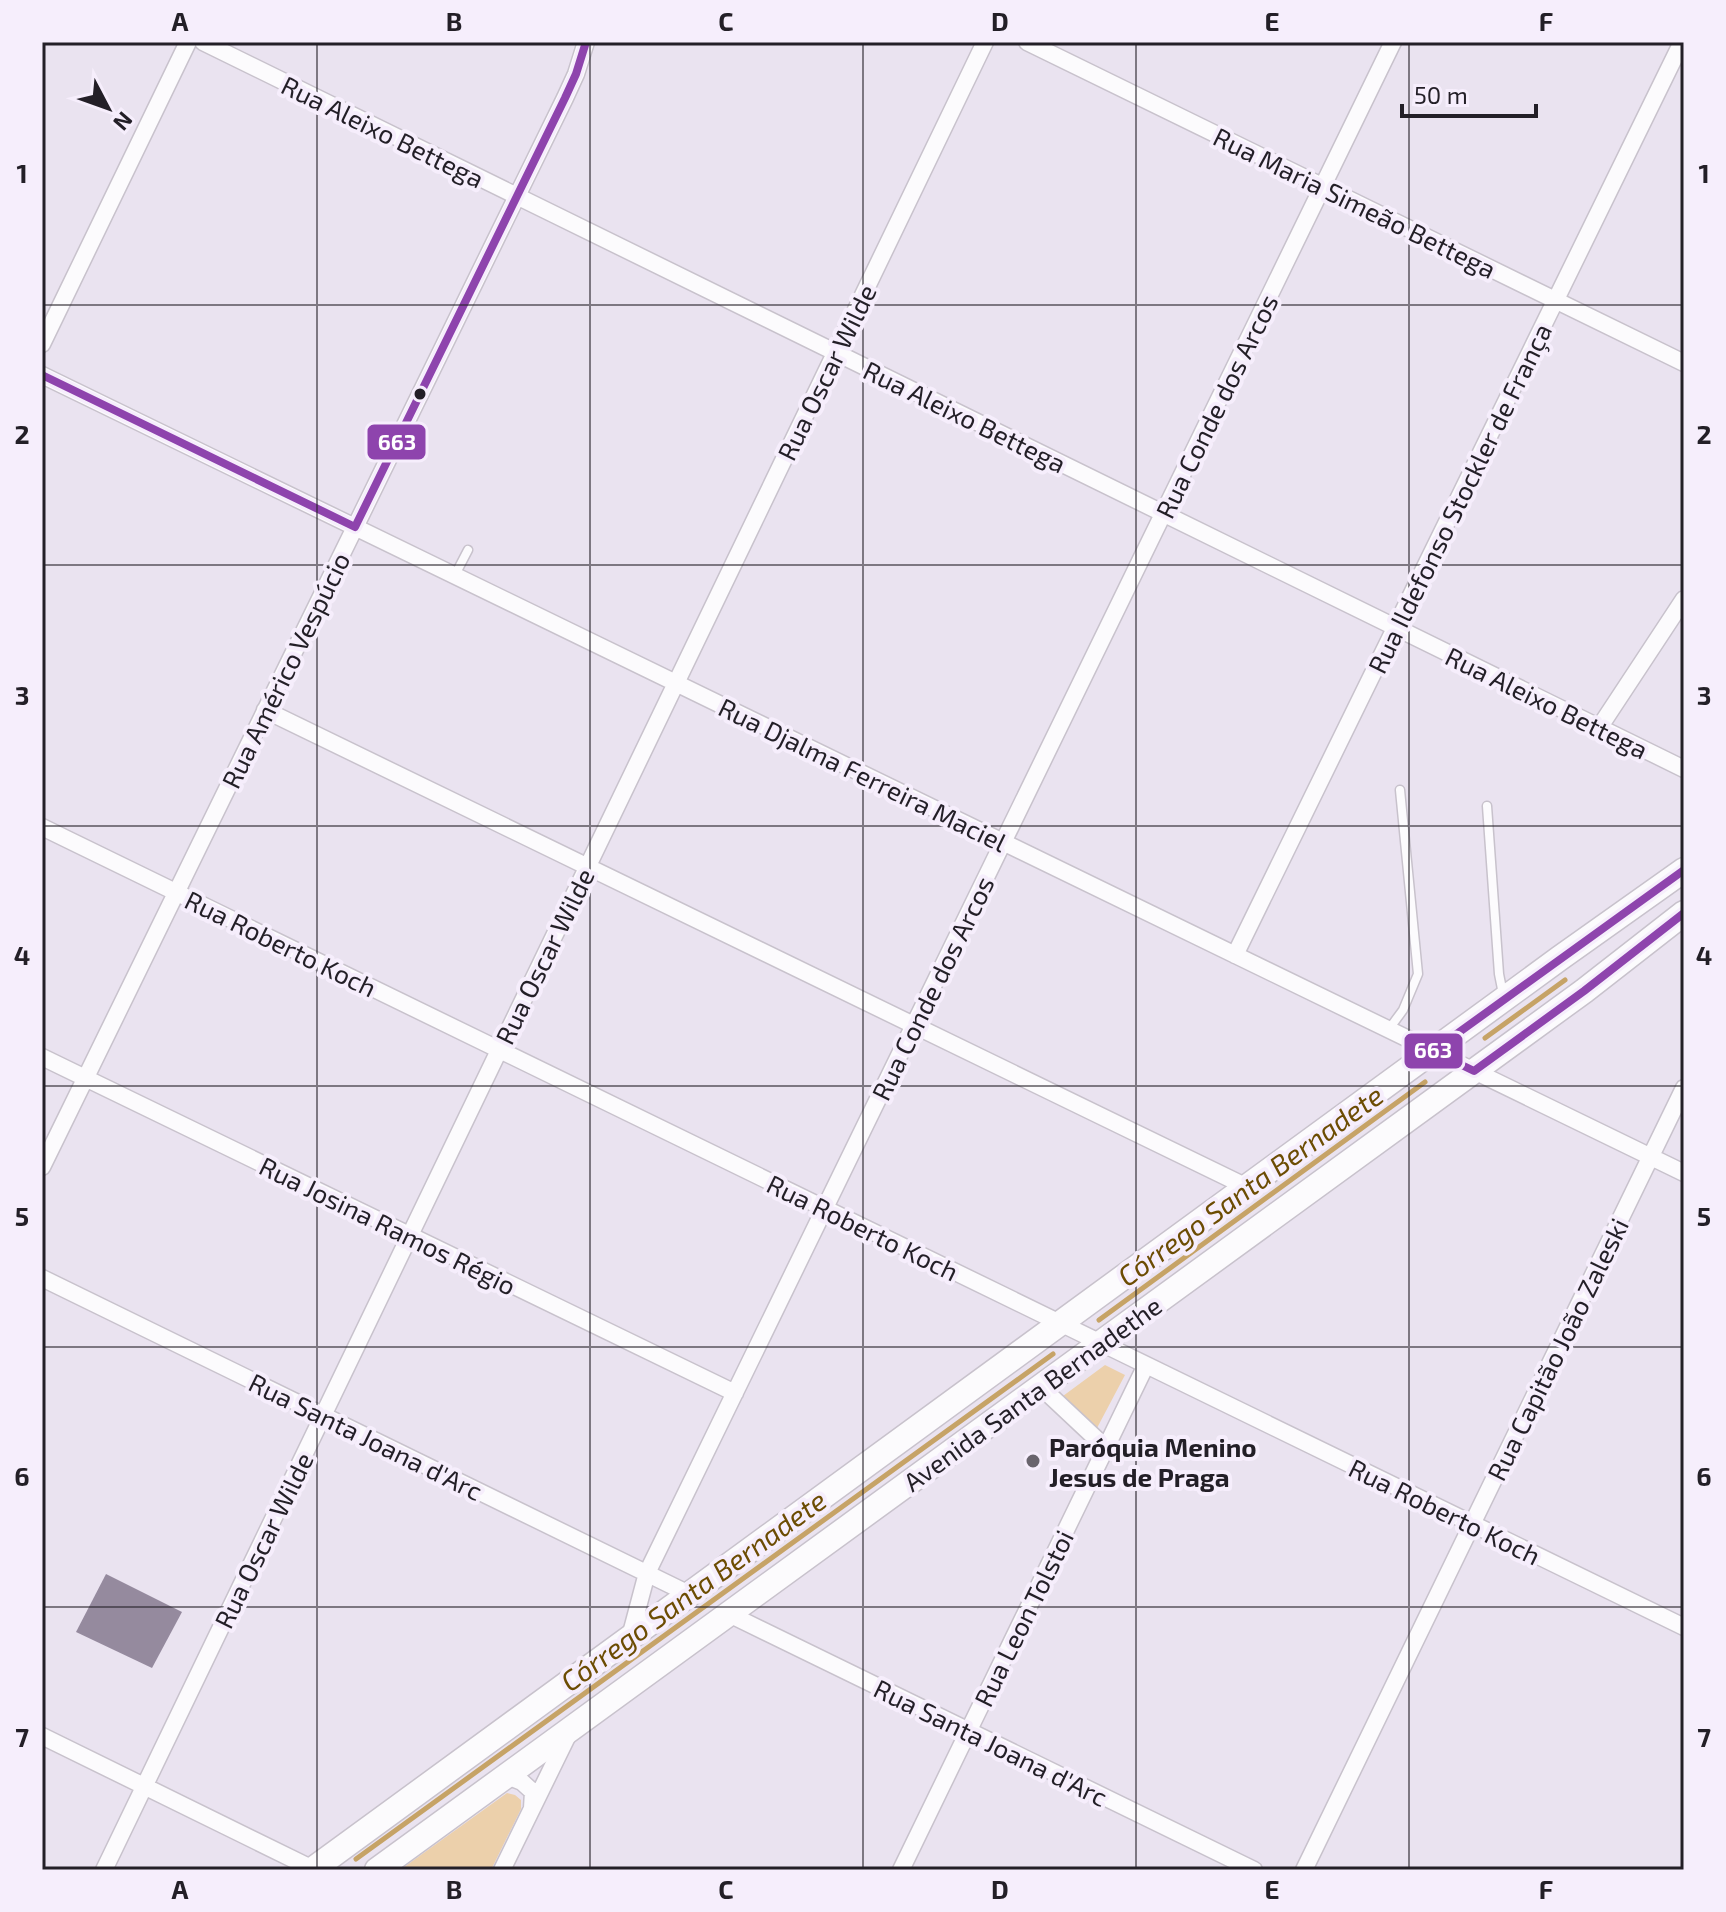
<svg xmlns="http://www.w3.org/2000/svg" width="1726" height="1912" font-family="'Exo 2',sans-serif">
<rect width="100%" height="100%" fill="#eae3f0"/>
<path fill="#ecd0ab" d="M1105,1365L1125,1375L1097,1428L1063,1396Z
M507,1793L515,1795L521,1800V1809L491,1870H400Z"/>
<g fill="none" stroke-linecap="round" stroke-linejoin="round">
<path stroke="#c6a366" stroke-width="5" d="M1485,1038L1565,980
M1099,1320L1425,1082
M356,1859L1053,1354"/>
</g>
<path fill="#958a9e" d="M106,1574L182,1612L152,1668L76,1632Z"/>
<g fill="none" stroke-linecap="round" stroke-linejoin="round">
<g stroke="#c8c2cc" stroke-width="11">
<path id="lane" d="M455,575L468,550
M1487,806L1499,974L1503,994
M1389,1029L1403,1010L1418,974L1400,790"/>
</g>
<g stroke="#c8c2cc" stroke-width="19">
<path id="street" d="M203,42L1684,769
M1027,42L1684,363
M42,344L188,42
M42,375L1684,1173
M265,710L1247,1187
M1599,728L1684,599
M42,827L1684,1627
M1235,955L1682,42
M42,1057L735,1393
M42,1167L565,98L576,74L586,42
M42,1278L689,1594
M1041,1387L1106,1448
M729,1614L1254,1870
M630,1637L647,1573L1393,42
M42,1736L315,1870
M507,1776L522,1782L533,1792L532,1808
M104,1870L985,42
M502,1870L568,1735
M901,1870L1146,1365
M1304,1870L1684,1088"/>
</g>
<g stroke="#c8c2cc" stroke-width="27">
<path id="secondary" d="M312,1870L1560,958L1684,870
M377,1870L1584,991L1684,913"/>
</g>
<use href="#lane" stroke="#fcfbfd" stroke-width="8"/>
<use href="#street" stroke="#fcfbfd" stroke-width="16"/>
<use href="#secondary" stroke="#fcfbfd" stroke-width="24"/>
<g stroke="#f6eefc" stroke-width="14">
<path id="bus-1" d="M42,375L355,527L565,98L576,74L586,42
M1684,870L1433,1051L1474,1071L1584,991L1684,913"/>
</g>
<use href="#bus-1" stroke="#8e44ad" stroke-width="8"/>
</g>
<path fill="none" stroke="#231f27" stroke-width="2" stroke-opacity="0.55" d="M317,42V1870M590,42V1870M863,42V1870M1136,42V1870M1409,42V1870M42,305H1684M42,565H1684M42,826H1684M42,1086H1684M42,1347H1684M42,1607H1684"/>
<circle fill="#231f27" stroke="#f6eefc" stroke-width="3" cx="420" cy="394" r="7"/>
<circle fill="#69646d" stroke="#f6eefc" stroke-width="3" cx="1033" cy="1461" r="8"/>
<g text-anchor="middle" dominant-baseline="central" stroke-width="8" stroke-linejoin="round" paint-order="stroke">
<g font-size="26" fill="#231f27" stroke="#f6eefc">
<text transform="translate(383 131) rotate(26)">Rua Aleixo Bettega</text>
<text transform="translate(1355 202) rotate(26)">Rua Maria Simeão Bettega</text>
<text transform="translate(826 372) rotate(-64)">Rua Oscar Wilde</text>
<text transform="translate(1216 406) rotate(-64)">Rua Conde dos Arcos</text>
<text transform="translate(965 416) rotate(26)">Rua Aleixo Bettega</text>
<text transform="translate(1459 498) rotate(-64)">Rua Ildefonso Stockler de França</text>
<text transform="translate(285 670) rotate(-64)">Rua Américo Vespúcio</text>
<text transform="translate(1547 702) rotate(26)">Rua Aleixo Bettega</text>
<text transform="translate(863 774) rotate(26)">Rua Djalma Ferreira Maciel</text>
<text transform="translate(281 943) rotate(26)">Rua Roberto Koch</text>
<text transform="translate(544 956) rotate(-64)">Rua Oscar Wilde</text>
<text transform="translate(932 988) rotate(-64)">Rua Conde dos Arcos</text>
<text transform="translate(388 1225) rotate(26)">Rua Josina Ramos Régio</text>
<text transform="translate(863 1227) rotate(26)">Rua Roberto Koch</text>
<text transform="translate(1557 1349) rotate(-64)">Rua Capitão João Zaleski</text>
<text transform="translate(1032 1393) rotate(-36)">Avenida Santa Bernadethe</text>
<text transform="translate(366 1436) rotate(26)">Rua Santa Joana d'Arc</text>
<text transform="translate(1445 1511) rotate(26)">Rua Roberto Koch</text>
<text transform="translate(263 1540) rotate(-64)">Rua Oscar Wilde</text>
<text transform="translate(1023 1618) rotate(-64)">Rua Leon Tolstoi</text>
<text transform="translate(991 1742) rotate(26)">Rua Santa Joana d'Arc</text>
</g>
<g font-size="26" font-weight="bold" fill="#231f27" stroke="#f6eefc" text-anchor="start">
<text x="1049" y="1446">Paróquia Menino<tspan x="1049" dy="30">Jesus de Praga</tspan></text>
</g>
<g font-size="28" font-style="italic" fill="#6c4c03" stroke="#f6eefc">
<text transform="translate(1250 1185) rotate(-36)">Córrego Santa Bernadete</text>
<text transform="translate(693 1590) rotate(-36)">Córrego Santa Bernadete</text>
</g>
</g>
<g stroke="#f6eefc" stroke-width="3">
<rect x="366" y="423" width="61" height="38" rx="8" fill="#8e44ad"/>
<rect x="1403" y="1032" width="61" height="38" rx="8" fill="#8e44ad"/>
</g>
<g font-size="22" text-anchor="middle" font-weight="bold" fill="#fff">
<text x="397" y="450">663</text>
<text x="1433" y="1058">663</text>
</g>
<rect width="1726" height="1912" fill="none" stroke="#f6eefc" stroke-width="88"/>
<g transform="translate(108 108) rotate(131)" stroke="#f6eefc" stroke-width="6" paint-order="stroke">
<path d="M0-6L14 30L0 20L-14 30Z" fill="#231f27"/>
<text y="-12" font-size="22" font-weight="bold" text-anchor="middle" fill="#231f27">N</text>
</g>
<path d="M1402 104v12h134v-12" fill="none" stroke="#231f27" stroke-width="4"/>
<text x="1414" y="104" font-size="24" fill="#231f27" stroke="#f6eefc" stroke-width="6" paint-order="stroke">50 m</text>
<rect x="44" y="44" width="1638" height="1824" fill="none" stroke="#231f27" stroke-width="3"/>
<g font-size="26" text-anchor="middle" font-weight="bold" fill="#231f27">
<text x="180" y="31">A</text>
<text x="454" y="31">B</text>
<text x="726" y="31">C</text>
<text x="1000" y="31">D</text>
<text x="1272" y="31">E</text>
<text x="1546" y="31">F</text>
<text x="22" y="183">1</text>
<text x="1704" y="183">1</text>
<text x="22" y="444">2</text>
<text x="1704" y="444">2</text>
<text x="22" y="705">3</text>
<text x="1704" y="705">3</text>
<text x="22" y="965">4</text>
<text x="1704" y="965">4</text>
<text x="22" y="1226">5</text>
<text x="1704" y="1226">5</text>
<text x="22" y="1486">6</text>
<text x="1704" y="1486">6</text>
<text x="22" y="1747">7</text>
<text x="1704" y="1747">7</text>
<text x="180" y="1899">A</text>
<text x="454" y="1899">B</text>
<text x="726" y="1899">C</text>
<text x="1000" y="1899">D</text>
<text x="1272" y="1899">E</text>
<text x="1546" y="1899">F</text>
</g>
</svg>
